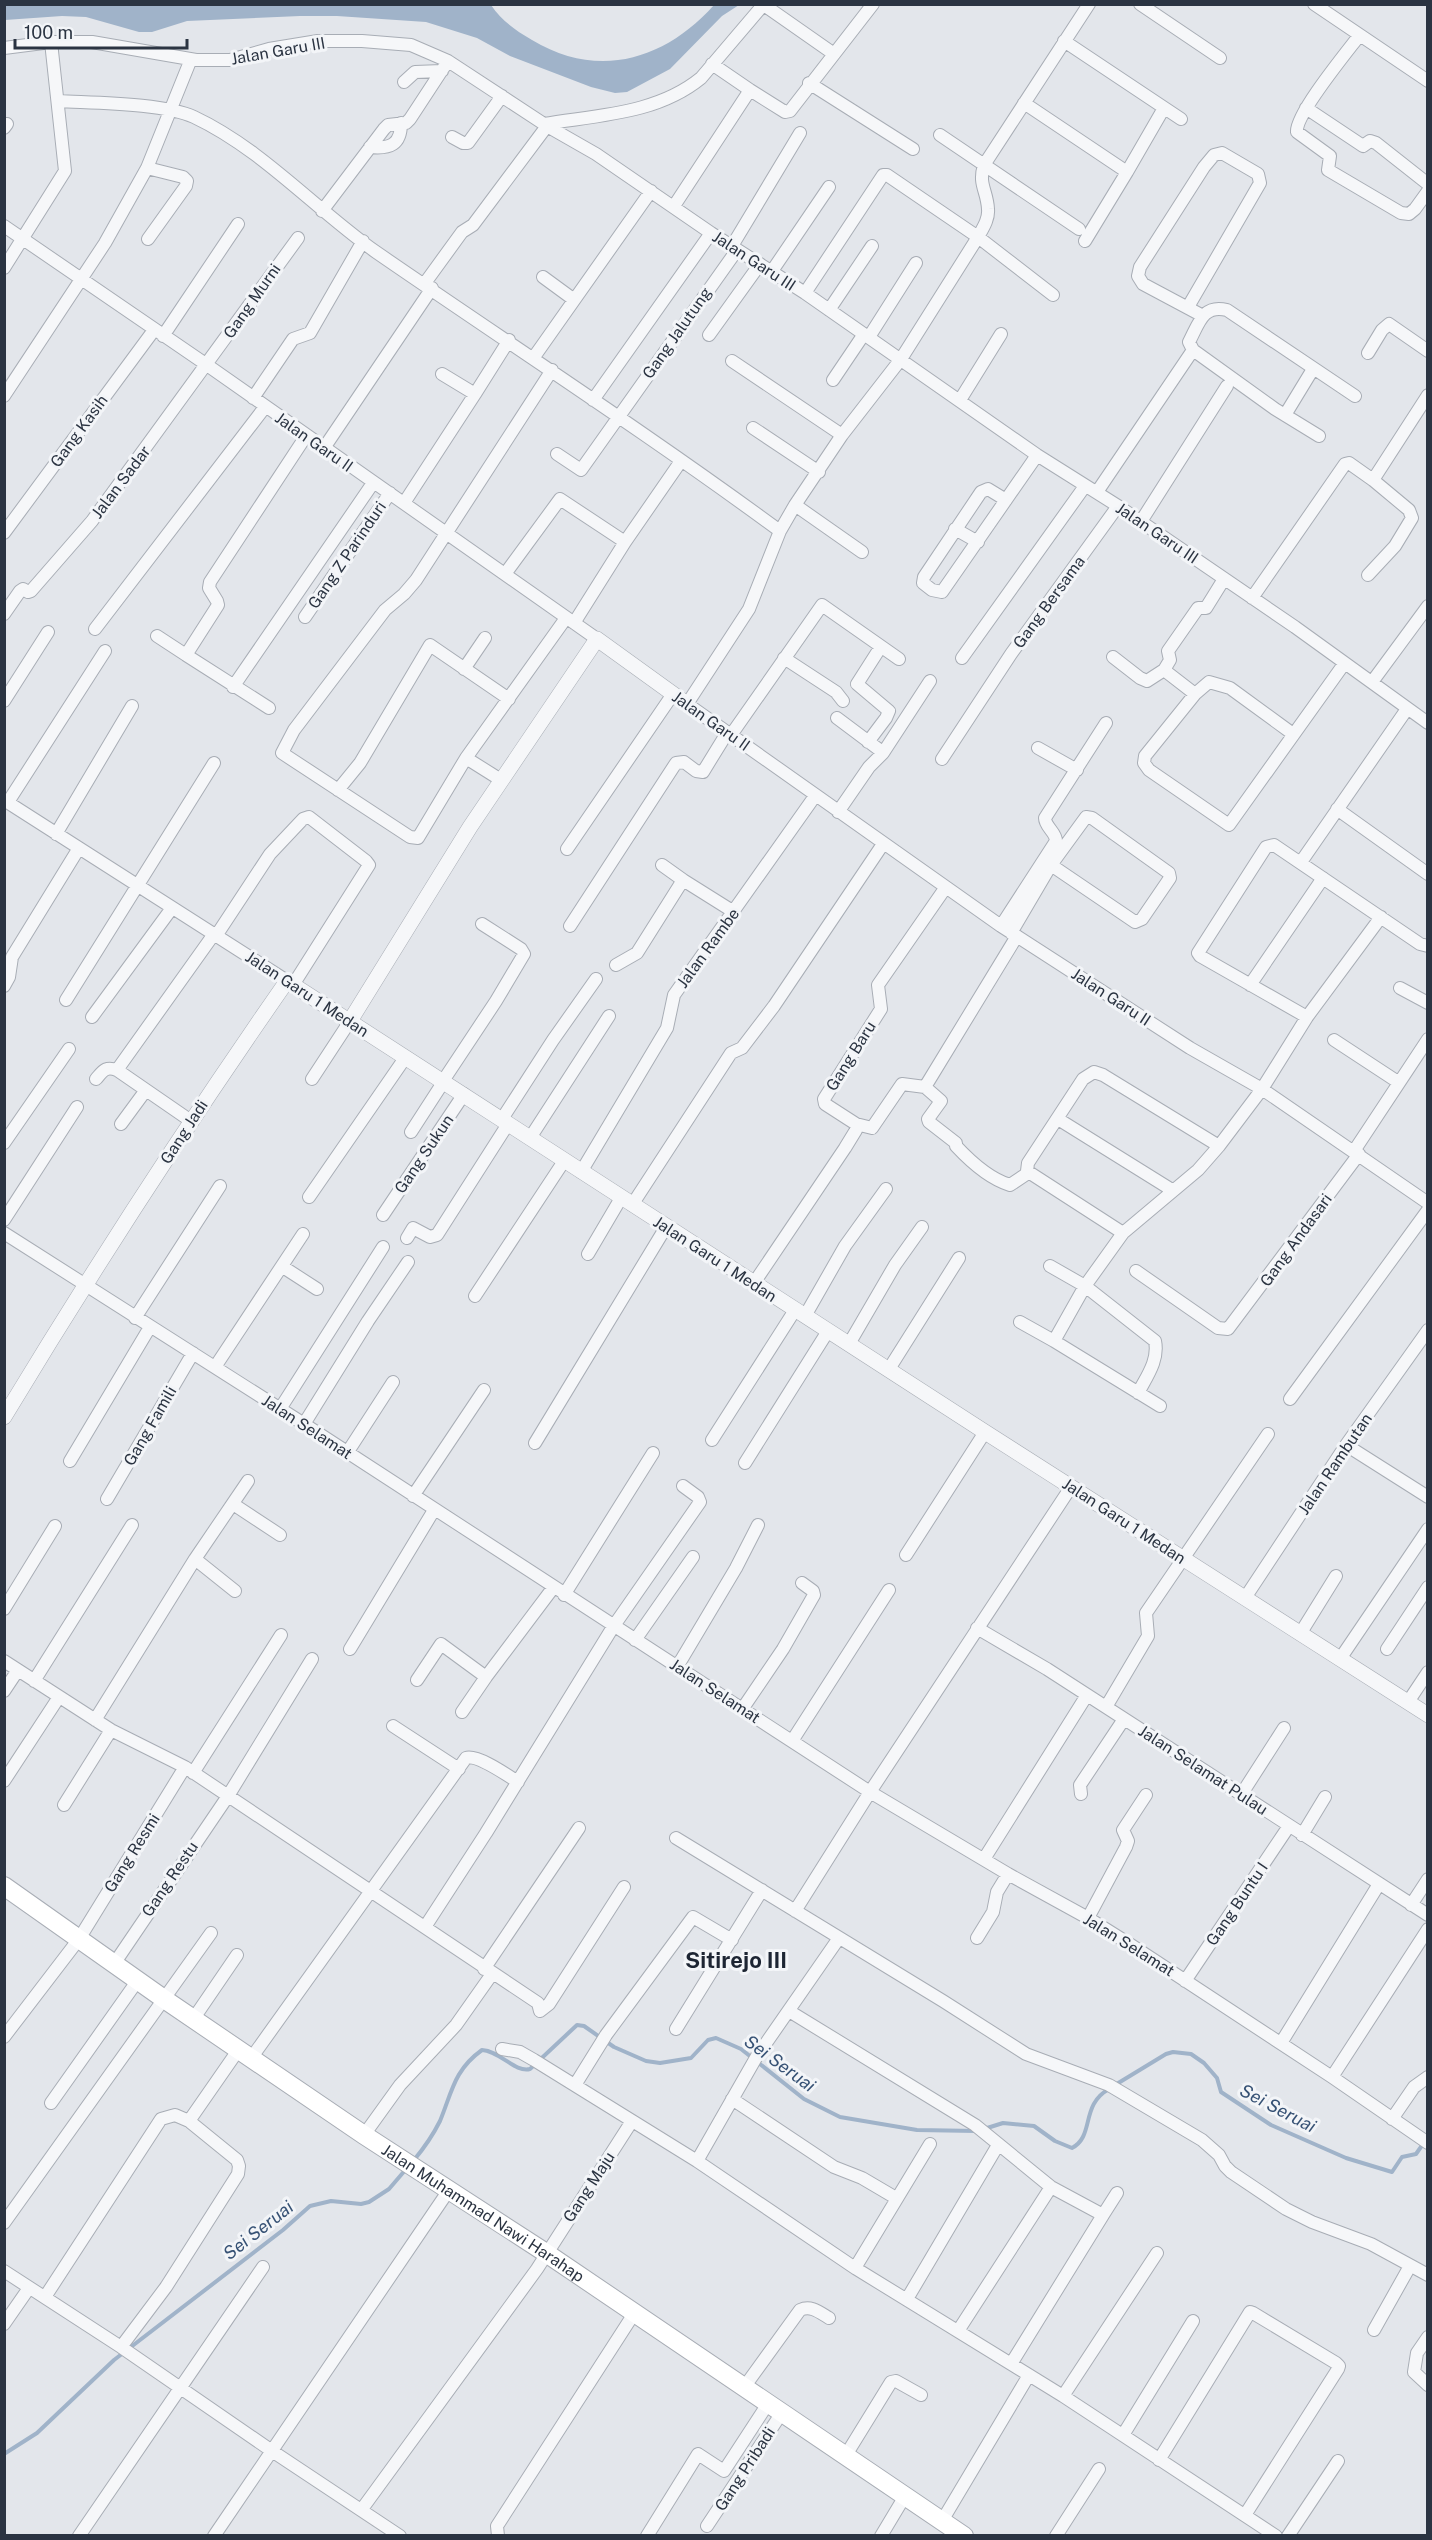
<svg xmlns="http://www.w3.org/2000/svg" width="1432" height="2540" font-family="'Public Sans',sans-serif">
<rect width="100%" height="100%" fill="#e3e6eb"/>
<path fill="#a0b3c9" d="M4,5H491C502,21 515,30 532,40C598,80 665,60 714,5H739L722,16L670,69L627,92L615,93L591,87L510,56L477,38L426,22L337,16H300L187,21L152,32H139L86,17L62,16L5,20Z"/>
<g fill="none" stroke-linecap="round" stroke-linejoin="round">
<path stroke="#a0b3c9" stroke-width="4" d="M1115,2085L1166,2054L1173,2052L1191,2054L1204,2063L1217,2078L1221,2092L1271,2125L1346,2158L1392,2172L1402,2157L1416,2154L1423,2144
M984,2129L1003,2123L1034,2126L1055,2141L1072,2148C1095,2136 1080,2105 1109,2089
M414,2160C424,2148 433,2135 440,2121C452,2092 454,2070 482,2050C500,2051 515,2073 530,2069L577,2025L584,2026L614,2047L646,2061L660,2063L691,2058L708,2040L716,2038L741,2049L804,2099L840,2117L917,2130L977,2131
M4,2454L37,2433L114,2360L283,2230L310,2206L331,2201L361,2204L369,2202L389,2189L407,2168"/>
<g stroke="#a8adb5" stroke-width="14">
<path id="minor" d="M1089,4L984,165C978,185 987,190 988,209C989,219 983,228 978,237L901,359L842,435L795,505L780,531L749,609L687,704L1001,926L1190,1048L1262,1089L1428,1203
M1140,4L1220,58
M1314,4L1428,81
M764,5L834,54
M1359,36C1346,53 1295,115 1297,132L1330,156L1328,170L1401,213L1409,214L1415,209L1428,191
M1064,41L1181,119
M4,48L51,42H92L196,60H230L269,49L318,41H362L411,45L448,61L547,126L596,154L711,233L805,293L1037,455L1118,506L1295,627L1428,723
M712,64L750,90
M404,82L415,72L442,71
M809,83L913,149
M59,101C94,103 164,103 194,117C262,149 315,209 376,252C511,345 648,434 780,531
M1024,103L1127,172L1085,241
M1306,108L1363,146L1370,141L1376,143L1428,184
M544,124C598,115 657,114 701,78L764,4
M4,128L7,124
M940,135L1079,229
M452,137L463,143H468L502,96
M370,147C390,149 401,145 401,123
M147,168L183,177L187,181L186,186L148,239
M1127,172L1164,108
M674,206L750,90L785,112L790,111L873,4
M322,211L384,129L388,125L406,123L410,119L448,61
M4,226L207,365L597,639
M732,246L800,133
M4,268L65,171L51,42
M772,271L829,187
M543,277L573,299
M425,283L462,232L473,225L547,126
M805,293L883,175H887L978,237L1053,295
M1188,307L1260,183L1258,174L1222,153L1214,155L1204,167L1140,267L1138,276L1143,284L1203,316
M829,310L872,246
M709,335L760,264
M163,336L238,224
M869,337L916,263
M1368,353L1382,330L1389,324L1428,351
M534,357L651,191
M732,361L842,435
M552,370L416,580L404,594L385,610L294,730L282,753L410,837L418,838L466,758L566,618
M442,374L475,394L509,340
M833,380L864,334
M4,396L105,243L147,168L191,59
M253,398L293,339L310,333L363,241
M593,400L711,233
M960,400L1001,334
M1285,415L1313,369
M753,428L819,472
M1319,436L1275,409L1193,350L1189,342C1199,323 1203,304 1227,310L1355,396
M324,448L432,288
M557,454L581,470L737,250
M1097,492L1193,350
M1006,500L988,489L981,492L924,577L923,583L932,590L942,592L1033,461L1037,455
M404,503L475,394
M795,505L862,552
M1140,523L1227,386
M955,529L978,542
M4,533L154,330
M505,574L560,499L625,542
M1368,575L1395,546L1412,518L1409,510L1373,480L1428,395
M1252,598L1345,464L1349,463L1373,480
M4,614L20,591L23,589L28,592L31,591L92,521L298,238
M305,617L390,493
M574,623L625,542L681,461
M95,629L265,407
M157,636L186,655
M1113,657L1140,678L1147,681L1164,670L1195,694
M784,658L836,692L843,701
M962,658L1085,486
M464,669L485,638
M1164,670L1170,660L1168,651L1198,608H1206L1224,579
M1372,682L1428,606
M233,687L373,483
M4,701L48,632
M269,708L186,655L218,605L217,601L209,588L210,582L306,436
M837,718L881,751
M1293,734L1230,688L1209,682L1195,694L1145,756L1144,763L1149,770L1229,825L1344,664
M731,735L822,605L899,659
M868,742L886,718L889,711L857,684L880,648
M1038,748L1077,770
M466,758L501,780
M942,759L1011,654L1118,506
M338,790L360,763L430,645L509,699
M4,800L287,981
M8,802L105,651
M1337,809L1428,874
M838,812L869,767L883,753L930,681
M56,834L132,706
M567,849L673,694
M1301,862L1407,709
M662,865L683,880
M946,887L878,985L881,1009L824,1099L825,1104L856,1124L872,1128L902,1084L925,1087L941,1101L928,1119L929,1122L956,1143V1146C970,1161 990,1179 1010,1185L1028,1173
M570,926L676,763L684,762L696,771L703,772L727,733
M1001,926L1056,841C1056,832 1045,827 1045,818L1106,723
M1011,933L1051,865L1086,817L1092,818L1169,873L1170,878L1142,919L1135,922L1051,865
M216,936L270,854L303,819L309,817L366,861L369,865L293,985
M616,965L637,953L683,880L734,912
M1250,985L1323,878
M4,986L9,977L12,957L79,848
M1400,988L1428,1003
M66,1000L214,763
M92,1017L172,908
M1307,1017L1200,956L1198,953L1266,847L1274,845L1420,944L1428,946
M1334,1040L1398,1082
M117,1070L214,934
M96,1079C103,1071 105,1066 117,1070L191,1121
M312,1079L350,1021
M443,1081L496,1001L524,954L521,949L482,924
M925,1087L1017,936
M502,1119L553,1040L596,979
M1058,1119L1172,1190
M121,1124L146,1090
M411,1132L444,1081
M530,1138L609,1016
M4,1143L69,1049
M1354,1151L1428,1039
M581,1172L667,1028L674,995L815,796
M309,1197L405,1058
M632,1205L731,1053L742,1048L774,1006L883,844
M383,1215L464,1094
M4,1220L77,1107
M4,1233L304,1424L870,1792L1008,1874L1088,1918L1131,1945L1332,2077L1428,2143
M1123,1233L1027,1171L1028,1163L1083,1079L1094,1072L1103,1075L1219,1146
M407,1238L413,1228L430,1237L437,1235L508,1124
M588,1254L621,1198
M1050,1266L1085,1286L1155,1341C1159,1360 1147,1376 1138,1393
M283,1267L317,1289
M1136,1271L1218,1328L1228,1329L1359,1154
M754,1283L845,1148L856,1130V1124
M475,1296L564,1161
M805,1316L845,1246L886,1189
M135,1318L220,1186
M1020,1322L1054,1341L1160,1406
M1054,1341L1085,1286L1123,1233L1198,1170L1219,1146L1262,1089L1307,1017L1381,917
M849,1344L895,1265L922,1227
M215,1367L303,1234
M889,1369L959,1258
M1290,1399L1428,1210
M280,1409L383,1247
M304,1424L368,1321L408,1262
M712,1440L795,1310
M535,1443L666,1227
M1346,1445L1428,1497
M347,1453L393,1382
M70,1461L150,1327
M745,1463L828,1331
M413,1496L484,1390
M107,1499L193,1353
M233,1504L280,1535
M906,1555L985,1432
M195,1559L235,1591
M564,1595L653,1453
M1245,1598L1346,1445L1428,1330
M4,1609L55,1526
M977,1628L1047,1669L1428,1915
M1300,1634L1336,1576
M635,1640L693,1557
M350,1649L434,1510
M1387,1649L1428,1587
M1340,1659L1428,1529
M4,1661L111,1730L185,1767L538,2003L540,2011L549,2004L624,1887
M677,1667L736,1568L758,1525
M417,1680L441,1644L486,1677L553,1588
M34,1681L132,1525
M4,1691L18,1670
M1408,1702L1428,1672
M1106,1707L1148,1636L1146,1613L1268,1434
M743,1708L783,1649L814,1595L813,1591L802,1583
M462,1712L486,1677
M95,1720L195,1559L248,1481
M393,1726L459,1769
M792,1741L889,1590
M193,1773L281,1635
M4,1781L59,1697
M1081,1794L1080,1785L1124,1719
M1241,1795L1284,1728
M64,1805L111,1730
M1302,1835L1325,1797
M676,1838L943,2001L1026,2054L1109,2085L1202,2140L1219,2155L1225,2166L1231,2172L1286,2209L1312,2222L1371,2244L1428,2275
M984,1859L1087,1695
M1411,1905L1428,1879
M795,1911L870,1792L1071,1487
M1088,1918L1126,1847L1128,1841L1123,1830L1146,1795
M425,1927L486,1833L613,1627L700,1502L698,1497L683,1486
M977,1938L993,1912L997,1892L1008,1874
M114,1964L228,1796L312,1659
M484,1969L579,1828
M1185,1981L1289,1826
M789,2011L975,2125L1051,2187L1103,2215L1011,2364
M194,2018L237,1955
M676,2029L762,1890
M4,2037L79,1939L185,1767
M1281,2043L1379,1884
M502,2049L520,2052L534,2060L697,2161L855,2268L1063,2396L1276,2536
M252,2057L466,1758C477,1754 507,1775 518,1782
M1332,2077L1428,1929
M575,2085L606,2035L693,1917L732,1940
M732,2099L834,2167L862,2178L896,2198
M51,2103L138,1980
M1392,2119L1414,2087L1428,2077
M364,2135L400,2085L456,2025L492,1974
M697,2161L757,2056L839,1938
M1103,2215L1117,2193
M4,2223L211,1933
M855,2268L930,2144
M4,2271L121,2347L272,2451L400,2536
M45,2297L161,2119L175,2115L189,2121L239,2049
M907,2299L998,2145
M4,2324L29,2288
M1374,2330L1410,2266
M958,2331L1051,2187
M1428,2337L1417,2353L1414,2372L1428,2385
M121,2347L166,2287L238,2174L239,2166L237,2160L189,2121
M745,2386L800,2310C811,2305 819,2312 829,2318
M1063,2396L1157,2253
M1123,2435L1193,2321
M846,2455L891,2382L896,2381L921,2395
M1159,2460L1250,2312L1253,2313L1336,2363L1339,2366L1338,2369L1245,2515
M362,2509L537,2269L632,2121
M942,2521L1029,2375
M707,2526L783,2411
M79,2536L263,2267
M214,2536L449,2190
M498,2536L497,2526L635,2312
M647,2536L698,2454L724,2471L769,2402
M881,2536L905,2496
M1056,2536L1099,2469
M1288,2536L1338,2461"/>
</g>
<g stroke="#a8adb5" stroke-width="16">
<path id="tertiary" d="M350,1021L470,827L597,639L687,704
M4,1417C94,1268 188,1123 287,981L985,1432L1428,1715"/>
</g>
<g stroke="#a8adb5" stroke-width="20">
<g id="secondary">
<path id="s1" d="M4,1886L164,1999L364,2135L546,2253L964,2536"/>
</g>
</g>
<use href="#minor" stroke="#f6f7f9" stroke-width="12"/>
<use href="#tertiary" stroke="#f6f7f9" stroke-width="15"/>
<use href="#secondary" stroke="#fff" stroke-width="18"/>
</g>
<g text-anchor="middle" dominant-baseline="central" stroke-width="6" stroke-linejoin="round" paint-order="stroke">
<g font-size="16" fill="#2b3442" stroke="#f3f5f8">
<text transform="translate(278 51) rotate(-10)">Jalan Garu III</text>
<text transform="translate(754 261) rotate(33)">Jalan Garu III</text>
<text transform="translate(252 301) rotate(-55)">Gang Murni</text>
<text transform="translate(677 333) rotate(-55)">Gang Jalutung</text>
<text transform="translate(79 431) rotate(-54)">Gang Kasih</text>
<text transform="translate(314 442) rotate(35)">Jalan Garu II</text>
<text transform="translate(121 482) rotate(-53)">Jalan Sadar</text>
<text transform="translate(1157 533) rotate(34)">Jalan Garu III</text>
<text transform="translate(347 555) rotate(-56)">Gang Z Parinduri</text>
<text transform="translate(1049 602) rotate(-54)">Gang Bersama</text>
<text transform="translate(711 721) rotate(35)">Jalan Garu II</text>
<text transform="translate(708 948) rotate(-54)">Jalan Rambe</text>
<text transform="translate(307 994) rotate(33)">Jalan Garu 1 Medan</text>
<text transform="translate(1111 997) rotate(33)">Jalan Garu II</text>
<text transform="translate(851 1056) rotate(-58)">Gang Baru</text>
<text transform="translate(184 1132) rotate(-57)">Gang Jadi</text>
<text transform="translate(424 1154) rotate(-56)">Gang Sukun</text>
<text transform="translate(1296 1240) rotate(-54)">Gang Andasari</text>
<text transform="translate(715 1259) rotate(33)">Jalan Garu 1 Medan</text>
<text transform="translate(150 1426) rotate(-60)">Gang Famili</text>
<text transform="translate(307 1427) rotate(33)">Jalan Selamat</text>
<text transform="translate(1335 1464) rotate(-56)">Jalan Rambutan</text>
<text transform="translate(1124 1521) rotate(33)">Jalan Garu 1 Medan</text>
<text transform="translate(715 1691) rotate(33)">Jalan Selamat</text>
<text transform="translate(1203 1770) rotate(33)">Jalan Selamat Pulau</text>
<text transform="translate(132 1853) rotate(-58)">Gang Resmi</text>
<text transform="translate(170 1879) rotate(-56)">Gang Restu</text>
<text transform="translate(1237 1904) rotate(-56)">Gang Buntu I</text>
<text transform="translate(1129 1945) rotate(32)">Jalan Selamat</text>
<text transform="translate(589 2187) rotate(-57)">Gang Maju</text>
<text stroke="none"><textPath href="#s1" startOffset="580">Jalan Muhammad Nawi Harahap</textPath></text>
<text transform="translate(745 2469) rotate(-57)">Gang Pribadi</text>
</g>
<g font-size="18" font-style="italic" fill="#375275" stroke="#f3f5f8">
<text transform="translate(780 2063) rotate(36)">Sei Seruai</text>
<text transform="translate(1278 2108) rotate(28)">Sei Seruai</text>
<text transform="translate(258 2230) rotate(-38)">Sei Seruai</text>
</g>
<g font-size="22" font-weight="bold" fill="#1d2533" stroke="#f3f5f8">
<text x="736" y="1960">Sitirejo III</text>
</g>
</g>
<rect width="1432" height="2540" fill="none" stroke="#2b3442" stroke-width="12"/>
<path d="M15 39v9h172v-9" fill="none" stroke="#2b3442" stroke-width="3"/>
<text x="24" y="39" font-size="18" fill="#2b3442" stroke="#f3f5f8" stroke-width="4.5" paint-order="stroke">100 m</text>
</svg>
